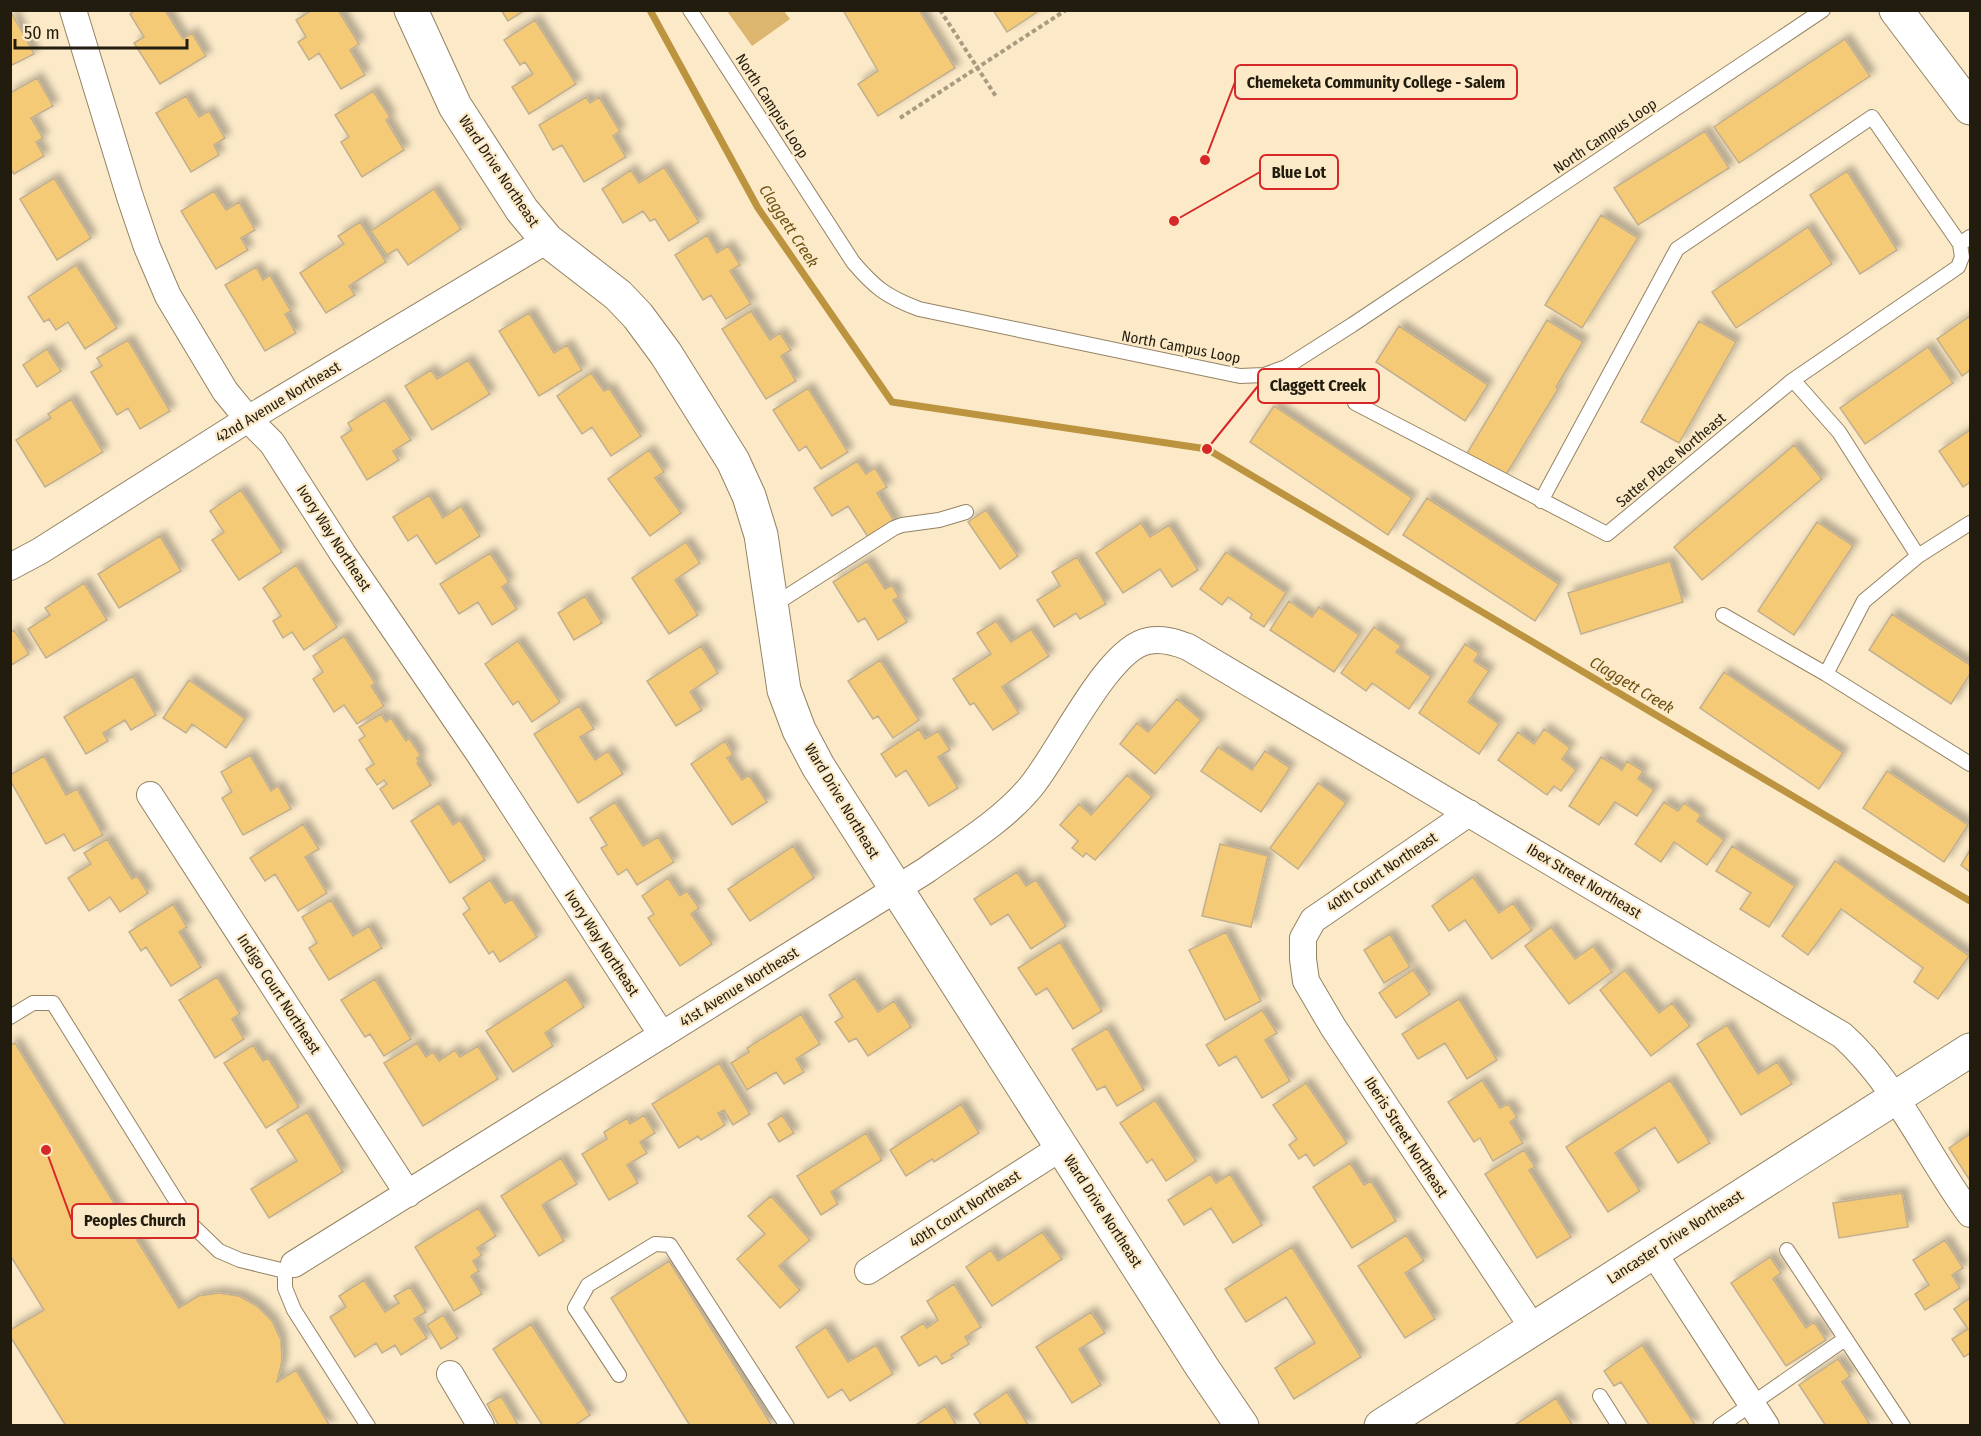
<svg xmlns="http://www.w3.org/2000/svg" width="1981" height="1436" font-family="'Fira Sans Condensed',sans-serif">
<defs>
<filter id="shadow"><feDropShadow dx="5.5" dy="-5.5" stdDeviation="3" flood-color="#0004"/></filter>
</defs>
<rect width="100%" height="100%" fill="#fbe9c7"/>
<path fill="#dcb66f" d="M727,11H784L790,19L752,46Z"/>
<g fill="none" stroke-linecap="round" stroke-linejoin="round">
<path stroke="#bc933f" stroke-width="7" d="M650,10L758,208L892,402L1207,449L1970,901"/>
</g>
<path fill="#f5ca77" stroke="#c1af8f" stroke-width="1.5" filter="url(#shadow)" d="M10,10L34,54L10,66Z
M136,10H165L183,39L192,33L206,56L160,84L134,43L144,37L130,14Z
M312,10H338L359,44L350,50L365,75L341,89L319,53L309,60L298,42L306,37L296,20Z
M501,10H525L508,21Z
M843,10H919L955,68L878,116L858,84L878,71Z
M993,10H1040L1007,32Z
M535,20L576,84L529,114L512,87L533,74L525,62L520,65L504,40Z
M1845,39L1870,76L1739,163L1714,127Z
M37,78L53,106L31,118L43,138L36,142L44,156L14,174L10,168V93Z
M373,91L390,117L386,120L404,150L362,177L341,142L349,137L335,115Z
M186,96L199,117L209,111L225,138L214,145L219,155L191,172L156,113Z
M586,97L590,103L599,97L620,131L613,136L626,157L584,182L562,145L553,150L539,125Z
M1705,131L1729,168L1638,225L1614,188Z
M664,167L699,222L669,241L655,219L650,221L643,211L623,223L602,189L631,170L639,183Z
M1847,171L1897,250L1860,274L1810,195Z
M54,178L91,238L57,260L20,199Z
M434,189L461,229L408,265L397,249L387,255L371,231Z
M214,191L226,210L239,202L255,230L241,238L248,250L216,269L181,211Z
M1601,215L1638,238L1582,328L1545,305Z
M360,222L386,262L349,286L355,295L326,313L300,273L344,244L338,236Z
M1808,227L1832,264L1736,328L1712,292Z
M707,235L717,253L728,246L740,265L730,271L751,304L726,319L711,295L703,300L675,255Z
M76,265L117,328L85,349L68,322L56,330L49,319L44,322L28,297Z
M256,267L263,280L270,275L291,311L285,314L296,333L265,351L225,285Z
M751,311L770,340L780,333L791,350L781,356L796,381L766,399L722,329Z
M529,313L554,353L567,345L582,370L539,396L499,331Z
M1970,316V370L1962,376L1937,339Z
M1547,320L1583,342L1556,387L1558,389L1504,478L1466,455Z
M1699,321L1736,342L1679,443L1641,422Z
M1399,326L1488,385L1465,421L1376,362Z
M128,340L170,411L140,429L128,408L117,415L91,372L102,366L97,358Z
M1928,347L1953,383L1865,444L1840,408Z
M47,349L61,371L37,387L23,365Z
M468,360L490,394L432,430L405,386L431,370L437,379Z
M591,373L604,391L609,388L641,436L611,456L592,427L582,434L557,396Z
M808,388L848,452L821,469L806,446L799,451L773,410Z
M71,399L103,452L45,487L16,440L51,418L48,414Z
M385,400L411,440L393,451L399,460L367,480L341,437L352,430L348,423Z
M1274,406L1412,498L1388,535L1250,442Z
M1970,430V482L1963,487L1939,451Z
M1794,445L1822,479L1702,580L1674,547Z
M649,450L664,472L655,478L681,513L650,536L608,479Z
M857,461L866,474L875,468L887,487L877,493L896,524L870,540L848,506L832,516L814,488Z
M241,490L282,552L239,580L212,540L224,532L210,511Z
M429,495L443,518L461,506L480,536L436,564L417,535L408,541L393,517Z
M1427,498L1559,584L1535,621L1403,535Z
M986,510L1018,556L1000,569L968,522Z
M1817,522L1853,546L1794,635L1758,611Z
M1141,523L1150,537L1169,525L1198,570L1172,587L1160,569L1123,593L1096,553Z
M160,536L181,571L119,608L98,574Z
M686,542L700,563L675,580L698,615L669,634L632,578Z
M1226,552L1286,593L1264,627L1250,618L1252,614L1228,597L1222,605L1200,589Z
M490,553L509,582L502,587L517,609L492,625L478,602L459,614L440,584Z
M1077,557L1106,604L1080,619L1076,613L1054,627L1037,600L1060,586L1052,572Z
M867,561L885,589L892,585L899,597L893,600L907,622L878,640L865,618L858,622L833,582Z
M1670,561L1683,602L1581,634L1568,593Z
M296,565L337,627L304,650L292,632L283,638L273,621L281,616L263,588Z
M84,583L107,620L46,658L28,629L50,615L45,608Z
M585,596L602,623L574,640L558,613Z
M1289,601L1312,617L1319,607L1359,635L1334,672L1270,630Z
M1892,614L1970,665V674L1951,704L1869,650Z
M996,621L1011,642L1031,629L1049,656L1002,687L1019,713L993,730L974,703L970,705L953,679L991,654L977,633Z
M1374,627L1401,646L1396,652L1431,677L1409,709L1372,683L1366,691L1341,673Z
M14,630L29,654L10,666V632Z
M344,636L375,683L371,686L384,706L357,724L344,705L334,712L313,679L323,672L313,656Z
M518,641L560,702L532,722L518,701L513,705L485,664Z
M1465,644L1479,653L1474,661L1489,671L1468,702L1499,724L1479,754L1419,713Z
M701,646L718,673L690,692L702,710L676,726L647,681Z
M880,660L919,720L893,738L878,716L873,719L848,681Z
M1724,672L1843,753L1819,789L1700,708Z
M133,676L156,715L131,730L125,720L103,733L108,741L86,754L64,717Z
M189,680L245,719L226,748L192,724L186,733L163,718Z
M1177,699L1201,720L1155,774L1120,744L1137,723L1148,732Z
M579,706L594,729L580,737L595,760L608,751L623,774L578,803L534,734Z
M381,714L386,722L391,718L406,741L409,738L421,756L417,758L419,762L417,763L431,785L393,809L380,789L387,784L384,780L377,785L366,769L374,764L359,740L365,736L359,727Z
M919,729L925,739L938,731L950,750L938,757L958,788L929,806L906,770L896,777L881,754Z
M1544,729L1570,748L1562,759L1576,770L1561,791L1554,786L1547,795L1498,760L1518,732L1534,744Z
M725,741L733,754L727,758L742,780L749,775L767,802L732,825L691,764Z
M1218,747L1252,770L1265,751L1290,768L1261,812L1201,771Z
M250,755L271,791L278,786L291,809L243,835L222,798L232,792L221,772Z
M44,756L66,795L77,789L103,835L74,851L64,834L46,844L10,780V775Z
M1601,757L1622,770L1627,761L1643,771L1638,779L1654,790L1637,816L1615,802L1599,825L1569,806Z
M1887,771L1968,825L1944,862L1863,808Z
M1127,775L1152,797L1095,860L1086,853L1083,857L1072,848L1078,841L1060,825L1079,804L1091,815Z
M1318,783L1346,803L1298,869L1270,848Z
M615,802L643,846L658,837L674,862L637,885L627,869L618,875L601,848L607,845L590,818Z
M1664,802L1678,811L1684,803L1701,815L1697,821L1724,840L1707,865L1674,842L1661,862L1635,844Z
M439,803L453,825L460,820L485,860L450,883L411,821Z
M303,824L319,849L305,857L327,893L298,911L275,874L265,881L250,858Z
M107,839L132,879L137,876L148,893L120,912L110,897L89,911L68,878L91,864L84,853Z
M1220,844L1268,856L1251,927L1202,916Z
M793,846L814,878L750,921L728,889Z
M1732,846L1795,886L1769,927L1740,909L1751,893L1716,871Z
M1970,850V872L1961,865Z
M1835,861L1969,956L1938,999L1914,982L1923,968L1841,909L1808,955L1782,936Z
M1017,872L1026,886L1036,880L1066,926L1031,949L1008,914L991,925L974,899Z
M1473,877L1499,913L1513,903L1532,930L1492,959L1465,920L1449,931L1432,906Z
M668,878L680,896L687,891L699,908L691,914L712,944L680,966L648,918L654,914L642,896Z
M490,880L505,903L512,899L537,937L500,962L493,951L489,954L463,914L470,909L463,898Z
M331,900L353,936L369,926L382,948L329,980L309,948L317,943L302,917Z
M173,904L187,927L179,932L201,967L171,986L146,947L141,951L129,932Z
M1551,927L1575,959L1593,946L1612,972L1569,1004L1525,946Z
M1226,932L1261,1001L1225,1020L1189,950Z
M1390,934L1410,967L1384,983L1364,950Z
M1060,942L1102,1011L1073,1029L1047,988L1036,995L1018,968Z
M1413,970L1430,994L1396,1018L1379,993Z
M1625,970L1659,1013L1672,1003L1690,1026L1651,1056L1600,990Z
M217,977L240,1014L232,1019L244,1039L215,1058L179,1000Z
M855,978L878,1012L894,1001L911,1027L868,1056L856,1038L849,1042L835,1022L843,1017L829,995Z
M375,979L411,1039L384,1056L370,1034L365,1037L341,1000Z
M566,979L584,1007L545,1033L553,1046L513,1072L486,1031Z
M1459,999L1497,1060L1467,1079L1445,1043L1418,1059L1402,1034Z
M1262,1010L1277,1033L1265,1040L1290,1081L1262,1098L1236,1056L1219,1066L1206,1045Z
M801,1014L820,1044L796,1059L804,1072L784,1084L776,1072L747,1090L731,1063L749,1052L747,1048Z
M1727,1025L1758,1074L1777,1062L1792,1084L1741,1115L1697,1044Z
M1107,1028L1144,1090L1117,1106L1105,1086L1097,1090L1072,1049Z
M15,1043L179,1308L198,1296L218,1293L239,1296L257,1306L272,1321L281,1340L282,1361L277,1382L296,1370L330,1426H66L10,1336V1330L44,1310L10,1255V1045Z
M417,1043L426,1057L433,1052L439,1061L455,1050L460,1057L478,1046L498,1079L423,1126L384,1063Z
M253,1045L263,1061L268,1058L299,1107L266,1128L224,1063Z
M719,1063L750,1114L733,1125L724,1110L718,1113L725,1125L701,1140L698,1136L679,1148L652,1104Z
M1482,1080L1500,1108L1508,1104L1517,1117L1510,1122L1523,1143L1493,1161L1480,1138L1474,1142L1448,1102Z
M1670,1080L1710,1143L1678,1163L1655,1127L1615,1153L1640,1191L1608,1212L1566,1147Z
M1306,1083L1347,1143L1314,1166L1306,1154L1299,1159L1289,1145L1297,1139L1273,1105Z
M1155,1100L1196,1161L1166,1181L1152,1159L1147,1163L1120,1123Z
M961,1104L979,1133L934,1162L932,1159L906,1176L890,1150Z
M307,1112L343,1172L269,1218L251,1189L297,1161L277,1130Z
M644,1115L655,1133L640,1142L647,1153L627,1165L638,1183L609,1200L582,1154L607,1139L604,1132L627,1118L630,1124Z
M782,1115L794,1133L779,1142L768,1124Z
M866,1133L882,1160L831,1192L838,1204L821,1215L797,1176Z
M1970,1134V1178L1969,1179L1949,1148Z
M1524,1150L1535,1167L1529,1170L1571,1237L1537,1258L1485,1174Z
M561,1158L577,1184L542,1205L564,1241L539,1256L501,1196Z
M1350,1163L1364,1185L1371,1181L1396,1221L1352,1248L1313,1187Z
M1210,1174L1216,1183L1230,1174L1262,1225L1233,1243L1211,1208L1184,1225L1168,1200Z
M1902,1193L1908,1227L1839,1238L1833,1203Z
M771,1196L810,1240L779,1266L800,1290L780,1308L737,1259L765,1234L748,1216Z
M478,1208L496,1236L477,1248L482,1255L473,1261L479,1271L471,1276L482,1294L454,1311L415,1247Z
M1042,1232L1062,1259L992,1306L966,1267L991,1250L998,1261Z
M1406,1235L1424,1261L1405,1273L1435,1319L1405,1338L1358,1266Z
M1945,1240L1963,1268L1952,1275L1960,1288L1925,1310L1915,1294L1929,1285L1913,1260Z
M1292,1247L1361,1357L1294,1399L1275,1368L1315,1343L1286,1297L1246,1322L1225,1289Z
M1770,1257L1781,1273L1773,1279L1806,1328L1814,1322L1826,1340L1786,1366L1731,1283Z
M669,1261L772,1426H687L689,1424L611,1298Z
M364,1280L385,1312L399,1303L394,1296L410,1287L426,1312L414,1319L427,1338L401,1355L395,1345L382,1353L376,1343L355,1357L330,1317L346,1307L339,1296Z
M954,1284L981,1327L965,1337L969,1344L951,1355L953,1358L942,1364L936,1356L919,1366L901,1337L923,1323L927,1328L938,1320L927,1301Z
M1970,1298V1353L1964,1357L1952,1339L1968,1329L1954,1309Z
M1091,1312L1105,1333L1079,1349L1101,1385L1072,1403L1036,1347Z
M443,1315L458,1338L441,1349L427,1325Z
M531,1324L590,1415L574,1426H543L493,1349Z
M826,1327L848,1362L876,1345L893,1374L850,1401L842,1389L828,1398L796,1347Z
M1642,1345L1696,1426H1650L1621,1382L1614,1386L1604,1371Z
M1838,1359L1850,1376L1842,1382L1871,1426H1826L1799,1385Z
M1007,1392L1029,1426H982L974,1414Z
M501,1396L519,1426H499L487,1404Z
M1556,1398L1573,1426H1513Z
M945,1406L957,1426H914Z"/>
<g fill="none" stroke-linecap="round" stroke-linejoin="round">
<g stroke="#948364" stroke-width="16">
<path id="service" d="M690,10L853,262C875,288 887,297 919,309L1240,376L1264,375L1286,367L1352,325L1823,10
M1793,380L1839,432L1918,556L1864,601L1826,674L1970,764
M1355,403L1607,534L1793,380L1958,267L1962,257L1960,244L1970,237
M1541,501L1677,249L1872,117L1960,244
M1918,556L1970,523
M772,606L894,528L902,525L939,520L966,512
M1723,615L1826,674
M10,1017L33,1003H53L190,1223L219,1251L240,1260L285,1271
M1787,1250L1903,1426
M290,1267L285,1271V1288L294,1310L368,1426
M619,1375L575,1308L588,1285L655,1244L670,1245L787,1426
M1600,1396L1619,1426
M1720,1426L1845,1339"/>
</g>
<g stroke="#948364" stroke-width="28">
<path id="minor" d="M73,10L130,197L147,247L168,296L225,391L248,419L272,443L343,554L480,755L662,1035
M10,567L40,551L248,419L547,240
M150,795L408,1194
M1469,813L1313,920L1303,938V959L1306,981L1333,1027L1533,1328
M1653,1252L1766,1426
M294,1264L925,871C960,846 1001,822 1029,789C1058,756 1107,648 1148,641C1162,638 1175,642 1188,647L1842,1035C1897,1084 1927,1156 1970,1214
M868,1271L1062,1147
M450,1374L481,1426"/>
</g>
<g stroke="#948364" stroke-width="35">
<path id="tertiary" d="M411,10L455,106L522,210L547,240L618,295L638,316L666,354L733,461L749,496L761,535L784,690L799,730L818,766L1202,1367L1242,1426
M1896,10L1970,108"/>
</g>
<g stroke="#948364" stroke-width="35">
<path id="primary" d="M1381,1426L1970,1050"/>
</g>
<path stroke="#a99b81" stroke-width="4" stroke-dasharray="4.5 3" stroke-linecap="butt" d="M940,10L997,98
M900,118L1066,10"/>
<use href="#service" stroke="#fff" stroke-width="14"/>
<use href="#minor" stroke="#fff" stroke-width="26"/>
<use href="#tertiary" stroke="#fff" stroke-width="33"/>
<use href="#primary" stroke="#fff" stroke-width="33"/>
</g>
<g text-anchor="middle" dominant-baseline="central" stroke-width="4.5" stroke-linejoin="round" paint-order="stroke">
<g font-size="15" fill="#221c0f" stroke="#fbe9c7">
<text transform="translate(772 106) rotate(57)">North Campus Loop</text>
<text transform="translate(1605 136) rotate(-34)">North Campus Loop</text>
<text transform="translate(499 171) rotate(56)">Ward Drive Northeast</text>
<text transform="translate(1181 347) rotate(11)">North Campus Loop</text>
<text transform="translate(278 402) rotate(-31)">42nd Avenue Northeast</text>
<text transform="translate(1671 460) rotate(-40)">Satter Place Northeast</text>
<text transform="translate(334 538) rotate(57)">Ivory Way Northeast</text>
<text transform="translate(842 801) rotate(59)">Ward Drive Northeast</text>
<text transform="translate(1382 872) rotate(-34)">40th Court Northeast</text>
<text transform="translate(1584 881) rotate(31)">Ibex Street Northeast</text>
<text transform="translate(602 943) rotate(57)">Ivory Way Northeast</text>
<text transform="translate(739 987) rotate(-32)">41st Avenue Northeast</text>
<text transform="translate(279 994) rotate(57)">Indigo Court Northeast</text>
<text transform="translate(1406 1137) rotate(57)">Iberis Street Northeast</text>
<text transform="translate(965 1209) rotate(-33)">40th Court Northeast</text>
<text transform="translate(1103 1211) rotate(57)">Ward Drive Northeast</text>
<text transform="translate(1675 1237) rotate(-33)">Lancaster Drive Northeast</text>
</g>
<g font-size="16" font-style="italic" fill="#6e5112" stroke="#fbe9c7">
<text transform="translate(789 226) rotate(57)">Claggett Creek</text>
<text transform="translate(1632 685) rotate(31)">Claggett Creek</text>
</g>
</g>
<path fill="none" stroke="#d62828" stroke-width="2" d="M1205 160L1235 82M1174 221L1260 172M1207 449L1258 386M46 1150L72 1221"/>
<g fill="#d62828" stroke="#fbe9c7" stroke-width="2">
<circle cx="1205" cy="160" r="6"/>
<circle cx="1174" cy="221" r="6"/>
<circle cx="1207" cy="449" r="6"/>
<circle cx="46" cy="1150" r="6"/>
</g>
<g fill="#fbe9c7" stroke="#d62828" stroke-width="2">
<rect x="1235" y="65" width="282" height="34" rx="6"/>
<rect x="1260" y="155" width="78" height="34" rx="6"/>
<rect x="1258" y="369" width="121" height="34" rx="6"/>
<rect x="72" y="1204" width="126" height="34" rx="6"/>
</g>
<g font-size="16" text-anchor="middle" font-weight="bold" fill="#221c0f">
<text x="1376" y="88">Chemeketa Community College - Salem</text>
<text x="1299" y="178">Blue Lot</text>
<text x="1318" y="391">Claggett Creek</text>
<text x="135" y="1226">Peoples Church</text>
</g>
<rect width="1981" height="1436" fill="none" stroke="#221c0f" stroke-width="24"/>
<path d="M15 39v9h172v-9" fill="none" stroke="#221c0f" stroke-width="3"/>
<text x="24" y="39" font-size="18" fill="#221c0f" stroke="#fbe9c7" stroke-width="4.5" paint-order="stroke">50 m</text>
</svg>
